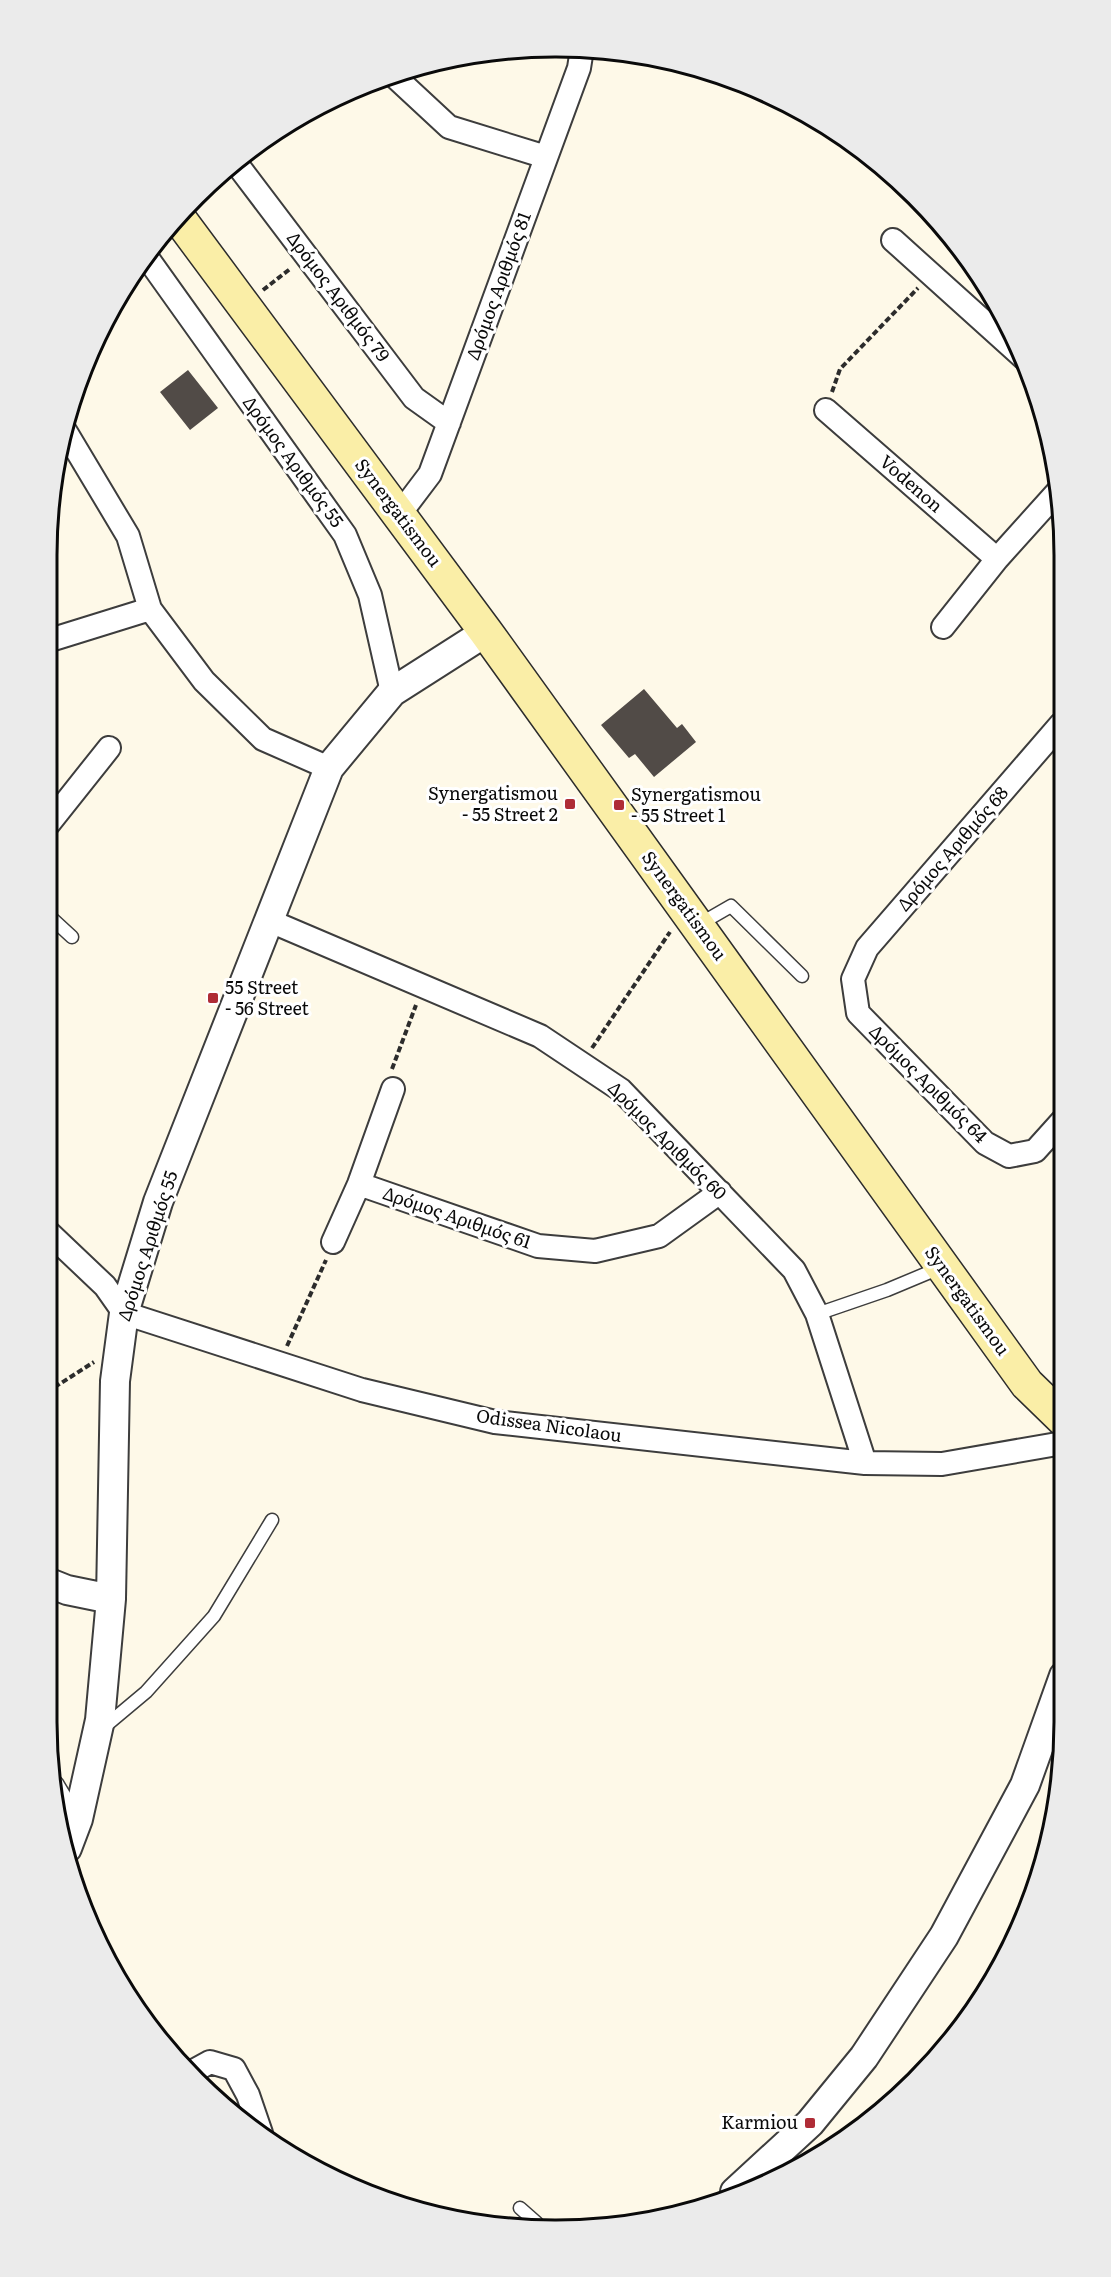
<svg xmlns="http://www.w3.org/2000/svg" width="1111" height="2277" viewBox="0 0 1111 2277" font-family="Literata,serif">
<rect width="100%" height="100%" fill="#fef9e8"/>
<!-- building -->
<path fill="#514b47" d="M188,370L218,408L190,430L160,392Z
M644,689L677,728L682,724L696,742L654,777L635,754L629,758L601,725Z"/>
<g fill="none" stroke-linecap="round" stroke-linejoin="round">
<defs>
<path id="service" d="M47,914L72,937
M698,925L731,906L802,976
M817,1314L887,1290L942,1267
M103,1728L146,1692L214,1616L272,1520
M57,1783L75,1813
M520,2208L537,2223"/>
<path id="minor" d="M393,75L449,127L546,157
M236,163L414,398L449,423
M893,240L1024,358
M146,256L345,535L370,595L392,692
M826,410L997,559
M64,429L128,536L150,609L204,681L263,739L329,768
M399,515L430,474L579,68L582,49
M943,627L997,559L1060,489
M47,641L150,609
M1061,724L867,948L853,979L858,1013L985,1143L1009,1156L1035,1151L1062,1121
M47,826L109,748
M270,921L540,1036L621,1090L794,1270L817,1314L865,1463
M359,1184L538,1246L595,1251L659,1236L720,1192
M47,1231L105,1286L124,1313L362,1390L495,1422L865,1463L942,1464L1063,1443
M333,1242L359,1184L393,1089
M190,2073L210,2062L234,2069L248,2095L261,2133"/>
<path id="tertiary" d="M47,1582L67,1590L111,1599
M67,1848L78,1819L100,1720L111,1599L115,1381L124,1313L158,1202L329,768L392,692L486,632
M735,2192L810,2123L864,2057L944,1936L1025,1785L1064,1676"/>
<path id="secondary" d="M178,217L486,632L1027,1384L1063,1419"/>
</defs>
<!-- service casing -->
<use href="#service" stroke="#3d3d3d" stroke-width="15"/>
<!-- minor casing -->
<use href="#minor" stroke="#3d3d3d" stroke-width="26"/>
<!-- tertiary casing -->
<use href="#tertiary" stroke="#3d3d3d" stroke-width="32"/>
<!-- secondary casing -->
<use href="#secondary" stroke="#2c2c2c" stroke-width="36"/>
<!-- path -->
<path stroke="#2c2c2c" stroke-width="4" stroke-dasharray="6 3" stroke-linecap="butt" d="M263,290L290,269
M832,392L840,369L918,288
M592,1048L670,932
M392,1069L416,1005
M287,1346L326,1260
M47,1392L94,1362"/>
<!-- service -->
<use href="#service" stroke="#fff" stroke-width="12"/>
<!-- minor -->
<use href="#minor" stroke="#fff" stroke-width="22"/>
<!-- tertiary -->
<use href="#tertiary" stroke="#fff" stroke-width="28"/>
<!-- secondary -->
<use href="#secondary" stroke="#faeea7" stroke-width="33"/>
</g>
<!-- markers -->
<g fill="#af2c36" stroke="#fff" stroke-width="2">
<rect x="564" y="798" width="12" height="12" rx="3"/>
<rect x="613" y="799" width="12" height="12" rx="3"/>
<rect x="207" y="992" width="12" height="12" rx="3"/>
<rect x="804" y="2117" width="12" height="12" rx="3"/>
</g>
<g text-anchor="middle" stroke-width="6" stroke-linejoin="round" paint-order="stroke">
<!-- street labels -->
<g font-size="18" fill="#0a0a0a" stroke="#fff">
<text transform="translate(499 286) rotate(-70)" y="6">Δρόμος Αριθμός 81</text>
<text transform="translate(338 297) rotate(53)" y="6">Δρόμος Αριθμός 79</text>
<text transform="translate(293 462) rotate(54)" y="6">Δρόμος Αριθμός 55</text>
<text transform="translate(911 484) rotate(41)" y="6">Vodenon</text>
<text transform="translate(398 513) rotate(53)" y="6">Synergatismou</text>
<text transform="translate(953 849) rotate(-49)" y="6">Δρόμος Αριθμός 68</text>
<text transform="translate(684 906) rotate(54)" y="6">Synergatismou</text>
<text transform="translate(928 1084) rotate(45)" y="6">Δρόμος Αριθμός 64</text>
<text transform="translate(667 1141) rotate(45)" y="6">Δρόμος Αριθμός 60</text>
<text transform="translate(457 1218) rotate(19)" y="6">Δρόμος Αριθμός 61</text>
<text transform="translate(148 1246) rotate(-72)" y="6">Δρόμος Αριθμός 55</text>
<text transform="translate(967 1301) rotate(54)" y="6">Synergatismou</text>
<text transform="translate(549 1426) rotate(8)" y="6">Odissea Nicolaou</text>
</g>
<!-- poi labels -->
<g font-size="18" fill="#0a0a0a" stroke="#fff" text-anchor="end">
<text x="558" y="800">Synergatismou<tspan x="558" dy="21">- 55 Street 2</tspan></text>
<text x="631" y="801" text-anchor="start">Synergatismou<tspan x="631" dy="21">- 55 Street 1</tspan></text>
<text x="225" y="994" text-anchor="start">55 Street<tspan x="225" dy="21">- 56 Street</tspan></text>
<text x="798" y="2129">Karmiou</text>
</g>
</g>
<!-- crop -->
<path d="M0 0H1111V2277H0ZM555 57H556A498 498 0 0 1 1054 555V1722A498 498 0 0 1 556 2220H555A498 498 0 0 1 57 1722V555A498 498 0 0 1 555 57Z" fill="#ebebeb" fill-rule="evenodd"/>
<path fill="none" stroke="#0a0a0a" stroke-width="3" d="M555 57H556A498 498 0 0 1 1054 555V1722A498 498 0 0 1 556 2220H555A498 498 0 0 1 57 1722V555A498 498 0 0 1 555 57Z"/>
</svg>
